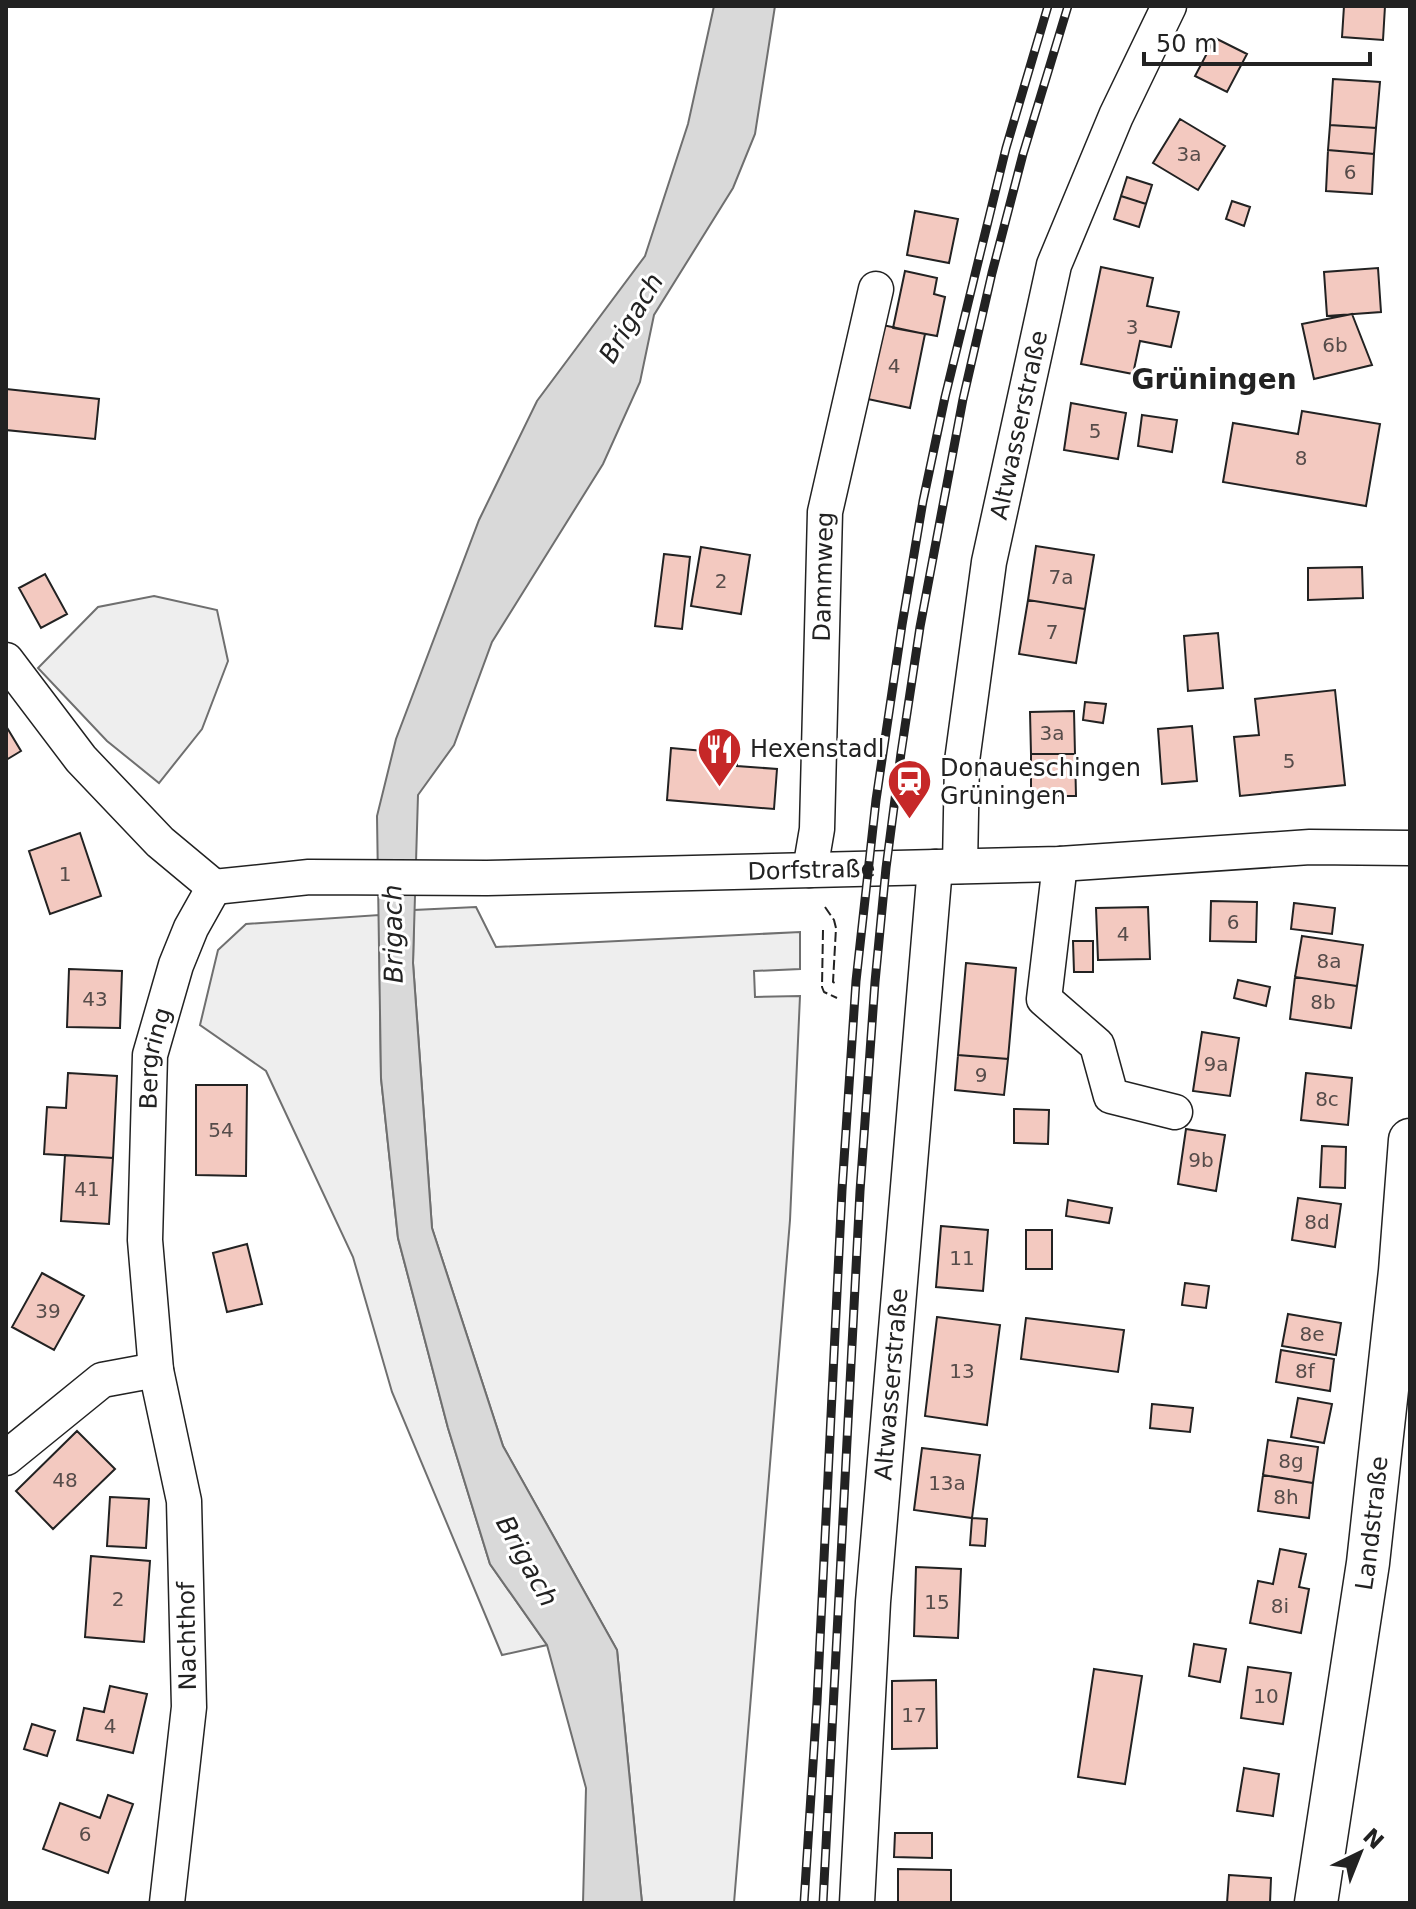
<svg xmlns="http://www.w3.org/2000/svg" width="1416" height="1909" viewBox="0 0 1416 1909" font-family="'DejaVu Sans',sans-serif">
<rect width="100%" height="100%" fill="#fff"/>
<!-- green -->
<path fill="#eee" stroke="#6f6f6f" stroke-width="2" d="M154,596L217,610L228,661L202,729L159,783L107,741L38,668L98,607Z
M476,907L496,947L800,932V969L754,971L755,997L800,996L790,1220L734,1903H642L617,1650L503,1446L432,1228L413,963L414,910Z
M379,915L381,1078L398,1238L448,1428L490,1564L547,1645L502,1655L392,1392L353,1257L266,1071L200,1025L218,950L246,924Z"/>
<!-- water -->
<path fill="#d9d9d9" stroke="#6f6f6f" stroke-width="2" d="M714,6H775L755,134L733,188L654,315L640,382L603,464L492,642L454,745L418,795L413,963L432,1228L503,1446L617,1650L642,1903H583L586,1788L547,1645L490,1564L448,1428L398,1238L381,1078L377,816L396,739L479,520L537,401L645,256L688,124Z"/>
<!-- building -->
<path fill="#f3c9c0" stroke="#222" stroke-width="2" d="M1344,6H1385L1383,40L1342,37Z
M1215,38L1247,54L1227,92L1195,76Z
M1333,79L1380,82L1376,128L1330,125Z
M1180,119L1225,146L1198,190L1153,163Z
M1330,125L1376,128L1374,154L1328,150Z
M1328,150L1374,154L1372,194L1326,191Z
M1127,177L1152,185L1146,204L1121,196Z
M1121,196L1146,204L1139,227L1114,219Z
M1232,201L1250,207L1244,226L1226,219Z
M915,211L958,219L949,263L907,255Z
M1101,267L1153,278L1147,306L1179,312L1171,347L1140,341L1133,374L1081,364Z
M1378,268L1381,312L1327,316L1324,272Z
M905,271L937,278L934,294L945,297L937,336L893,328Z
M1352,314L1372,365L1314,379L1302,324Z
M878,324L925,334L910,408L863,398Z
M6,389L99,399L95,439L6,430Z
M1071,403L1126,413L1118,459L1064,450Z
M1302,411L1380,424L1366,506L1223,482L1233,423L1298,434Z
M1142,415L1177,420L1172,452L1138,446Z
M1036,546L1094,555L1085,609L1028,600Z
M701,547L750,555L741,614L691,606Z
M664,554L690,557L682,629L655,626Z
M1362,567L1363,598L1308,600V568Z
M45,574L67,614L41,628L19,588Z
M1028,600L1085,609L1076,663L1019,654Z
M1218,633L1223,688L1188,691L1184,636Z
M1335,690L1345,785L1240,796L1234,737L1259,735L1255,699Z
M1085,702L1106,704L1103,723L1083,720Z
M1074,711L1075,754H1031L1030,712Z
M6,726L21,751L6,760Z
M1192,726L1197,781L1162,784L1158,729Z
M671,748L737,754V766L777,769L774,809L667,800Z
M1031,754H1075L1076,796H1031Z
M80,833L101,896L50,914L29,851Z
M1211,901L1257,902L1256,942L1210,941Z
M1294,903L1335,908L1332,934L1291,929Z
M1148,907L1150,959L1098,960L1096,908Z
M1302,936L1363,945L1357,986L1295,977Z
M1073,941H1093V972H1074Z
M966,963L1016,968L1008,1059L958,1055Z
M69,969L122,971L120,1028L67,1027Z
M1295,977L1357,986L1351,1028L1290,1019Z
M1238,980L1270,987L1266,1006L1234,998Z
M1202,1032L1239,1038L1230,1096L1193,1091Z
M958,1055L1008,1059L1004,1095L955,1090Z
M68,1073L117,1076L113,1158L44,1154L47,1107L66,1108Z
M1306,1073L1352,1078L1348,1125L1301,1120Z
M196,1085H247L246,1176L196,1175Z
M1014,1109L1049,1110L1048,1144L1014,1143Z
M1186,1129L1225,1135L1216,1191L1178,1184Z
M1322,1146L1346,1147L1345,1188L1320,1187Z
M65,1155L113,1158L109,1224L61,1221Z
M1298,1198L1341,1204L1335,1247L1292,1240Z
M1068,1200L1112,1208L1109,1223L1066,1216Z
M941,1226L988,1230L983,1291L936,1287Z
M1026,1230H1052V1269H1026Z
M247,1244L262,1304L227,1312L213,1253Z
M42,1273L84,1296L54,1350L12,1327Z
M1185,1283L1209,1286L1206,1308L1182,1305Z
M1288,1314L1341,1323L1336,1355L1282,1346Z
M937,1317L1000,1325L987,1425L925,1416Z
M1026,1318L1124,1330L1118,1372L1021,1359Z
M1281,1350L1334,1359L1330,1391L1276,1382Z
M1298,1398L1332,1404L1324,1443L1291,1437Z
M1152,1404L1193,1408L1190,1432L1150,1428Z
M77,1431L115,1469L53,1529L16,1491Z
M1268,1440L1318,1447L1313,1483L1263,1475Z
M922,1448L980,1455L972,1518L914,1510Z
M1263,1475L1313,1483L1309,1518L1258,1511Z
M110,1497L149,1499L146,1548L107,1546Z
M972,1518L987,1519L985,1546L970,1545Z
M1280,1549L1306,1554L1299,1587L1309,1589L1301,1633L1250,1623L1258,1581L1273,1584Z
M91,1556L150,1561L144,1642L85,1637Z
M916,1567L961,1569L958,1638L914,1636Z
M1194,1644L1226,1649L1220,1682L1189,1676Z
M1248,1667L1291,1673L1283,1724L1241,1718Z
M1094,1669L1142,1676L1125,1784L1078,1777Z
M936,1680L937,1748L892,1749V1681Z
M110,1686L147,1694L133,1753L77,1740L84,1708L104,1712Z
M32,1724L55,1731L47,1756L24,1749Z
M1244,1768L1279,1774L1273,1816L1237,1811Z
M108,1795L133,1804L108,1873L43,1849L60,1803L100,1818Z
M895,1833H932V1858L894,1857Z
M898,1869L951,1870V1903H898Z
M1229,1875L1271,1878L1270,1903H1227Z"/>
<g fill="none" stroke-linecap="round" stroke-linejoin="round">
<defs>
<g id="minor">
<path d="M6,660L81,759L160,842L214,887"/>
<path d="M1060,864L1044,999L1097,1045L1111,1096L1175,1112"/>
<path id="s1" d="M960,866L962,761L989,562L1054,265L1116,116L1169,6"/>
<path id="s2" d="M810,870L817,829L825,512L876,289"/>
<path id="s3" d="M214,887L309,877L487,878L1060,864L1310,847L1410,848"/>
<path d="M6,1458L102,1380L156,1370"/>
<path id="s4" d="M167,1903L189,1707L184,1501L156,1370L145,1240L150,1055L176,965L191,928L214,887"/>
<path id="s5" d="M857,1903L873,1602L935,867"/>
</g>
<g id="major">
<path id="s6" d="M1316,1903L1368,1563L1400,1271L1410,1140"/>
</g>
</defs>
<!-- minor casing -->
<use href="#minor" stroke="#222" stroke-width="37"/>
<!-- major casing -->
<use href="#major" stroke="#222" stroke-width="45"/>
<!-- minor -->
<use href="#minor" stroke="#fff" stroke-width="34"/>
<!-- major -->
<use href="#major" stroke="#fff" stroke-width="42"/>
<defs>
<path id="rail" d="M804,1903L817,1702L842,1190L856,981L876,800L902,625L923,501L945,397L1006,148L1048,6
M823,1903L860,1191L875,982L886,868L901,753L920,627L963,399L992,273L1023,154L1068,6"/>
</defs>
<!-- rail casing -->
<use href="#rail" stroke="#222" stroke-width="9"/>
<!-- rail -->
<use href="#rail" stroke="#fff" stroke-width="6" stroke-dasharray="18" stroke-linecap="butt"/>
<!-- fence -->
<path stroke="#222" stroke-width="2" stroke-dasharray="10 4" stroke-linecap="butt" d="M825,907L834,920L836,928L833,982L838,985
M823,930L822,987L824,992L837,998"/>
</g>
<!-- icons -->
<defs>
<symbol id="restaurant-pin" viewBox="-11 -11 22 30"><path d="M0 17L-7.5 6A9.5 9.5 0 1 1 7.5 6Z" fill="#c62828" stroke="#fff"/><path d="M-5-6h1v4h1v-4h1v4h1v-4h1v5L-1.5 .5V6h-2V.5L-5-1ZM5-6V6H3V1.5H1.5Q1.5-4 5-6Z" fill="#fff"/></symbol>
<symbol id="station-pin" viewBox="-11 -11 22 30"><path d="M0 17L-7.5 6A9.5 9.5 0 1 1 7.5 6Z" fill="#c62828" stroke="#fff"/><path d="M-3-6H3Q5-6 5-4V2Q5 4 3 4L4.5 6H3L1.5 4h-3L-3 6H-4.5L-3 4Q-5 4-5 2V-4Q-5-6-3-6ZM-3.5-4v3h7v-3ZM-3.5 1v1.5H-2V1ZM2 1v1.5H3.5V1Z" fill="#fff"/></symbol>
</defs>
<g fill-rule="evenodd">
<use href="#restaurant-pin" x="694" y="724" width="51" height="69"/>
<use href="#station-pin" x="884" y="756" width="51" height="69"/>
</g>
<g text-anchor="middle" stroke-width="6" stroke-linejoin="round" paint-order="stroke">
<!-- number labels -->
<g font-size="20" fill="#564c4a">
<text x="1189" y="161">3a</text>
<text x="1350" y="179">6</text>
<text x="1132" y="334">3</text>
<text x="1335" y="352">6b</text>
<text x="894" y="373">4</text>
<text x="1095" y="438">5</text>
<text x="1301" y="465">8</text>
<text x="1061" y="584">7a</text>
<text x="721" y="588">2</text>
<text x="1052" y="639">7</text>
<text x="1052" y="740">3a</text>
<text x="1289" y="768">5</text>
<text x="65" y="881">1</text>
<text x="1233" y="929">6</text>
<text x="1123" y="941">4</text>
<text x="1329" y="968">8a</text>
<text x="95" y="1006">43</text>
<text x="1323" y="1009">8b</text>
<text x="1216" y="1071">9a</text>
<text x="981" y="1082">9</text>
<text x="1327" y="1106">8c</text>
<text x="221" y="1137">54</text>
<text x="1201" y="1167">9b</text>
<text x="87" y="1196">41</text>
<text x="1317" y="1229">8d</text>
<text x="962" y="1265">11</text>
<text x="48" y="1318">39</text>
<text x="1312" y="1341">8e</text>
<text x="962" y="1378">13</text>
<text x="1305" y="1378">8f</text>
<text x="1291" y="1468">8g</text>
<text x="65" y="1487">48</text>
<text x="947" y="1490">13a</text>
<text x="1286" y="1504">8h</text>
<text x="118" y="1606">2</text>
<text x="937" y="1609">15</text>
<text x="1280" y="1613">8i</text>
<text x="1266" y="1703">10</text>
<text x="914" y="1722">17</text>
<text x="110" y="1733">4</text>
<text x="85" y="1841">6</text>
</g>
<!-- street labels -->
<g font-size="24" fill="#222" stroke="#fff">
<text dy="8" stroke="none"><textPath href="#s1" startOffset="446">Altwasserstraße</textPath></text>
<text dy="8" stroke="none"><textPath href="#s2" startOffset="294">Dammweg</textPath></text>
<text dy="8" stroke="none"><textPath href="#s3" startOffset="598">Dorfstraße</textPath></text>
<text dy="8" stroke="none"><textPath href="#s4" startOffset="850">Bergring</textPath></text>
<text dy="8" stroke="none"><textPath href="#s5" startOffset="520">Altwasserstraße</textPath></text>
<text dy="8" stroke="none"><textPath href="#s6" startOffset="384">Landstraße</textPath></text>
<text transform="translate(187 1636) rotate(-91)" y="8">Nachthof</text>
</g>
<!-- poi labels -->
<g font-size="24" fill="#222" stroke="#fff" text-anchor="start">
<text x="750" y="757">Hexenstadl</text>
<text x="940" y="776">Donaueschingen<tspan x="940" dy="28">Grüningen</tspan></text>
</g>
<!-- water labels -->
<g font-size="26" font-style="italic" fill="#222" stroke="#fff">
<text transform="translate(631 318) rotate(-59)" y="9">Brigach</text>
<text transform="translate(393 934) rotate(-91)" y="9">Brigach</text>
<text transform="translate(527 1561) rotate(61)" y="9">Brigach</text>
</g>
<!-- quarter labels -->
<g font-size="28" font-weight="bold" fill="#222" stroke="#fff">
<text x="1214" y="389">Grüningen</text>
</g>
</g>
<!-- border -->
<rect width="1416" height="1909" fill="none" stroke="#222222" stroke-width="16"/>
<!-- north arrow -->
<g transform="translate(1360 1853) rotate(43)" stroke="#ffffff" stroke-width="6" paint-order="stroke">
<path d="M0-6L14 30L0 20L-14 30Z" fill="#222222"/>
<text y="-12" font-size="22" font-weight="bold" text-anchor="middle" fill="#222222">N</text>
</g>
<!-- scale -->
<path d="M1144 52v12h226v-12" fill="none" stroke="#222222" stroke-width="4"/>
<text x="1156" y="52" font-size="24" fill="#222222" stroke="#ffffff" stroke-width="6" paint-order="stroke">50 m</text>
</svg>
